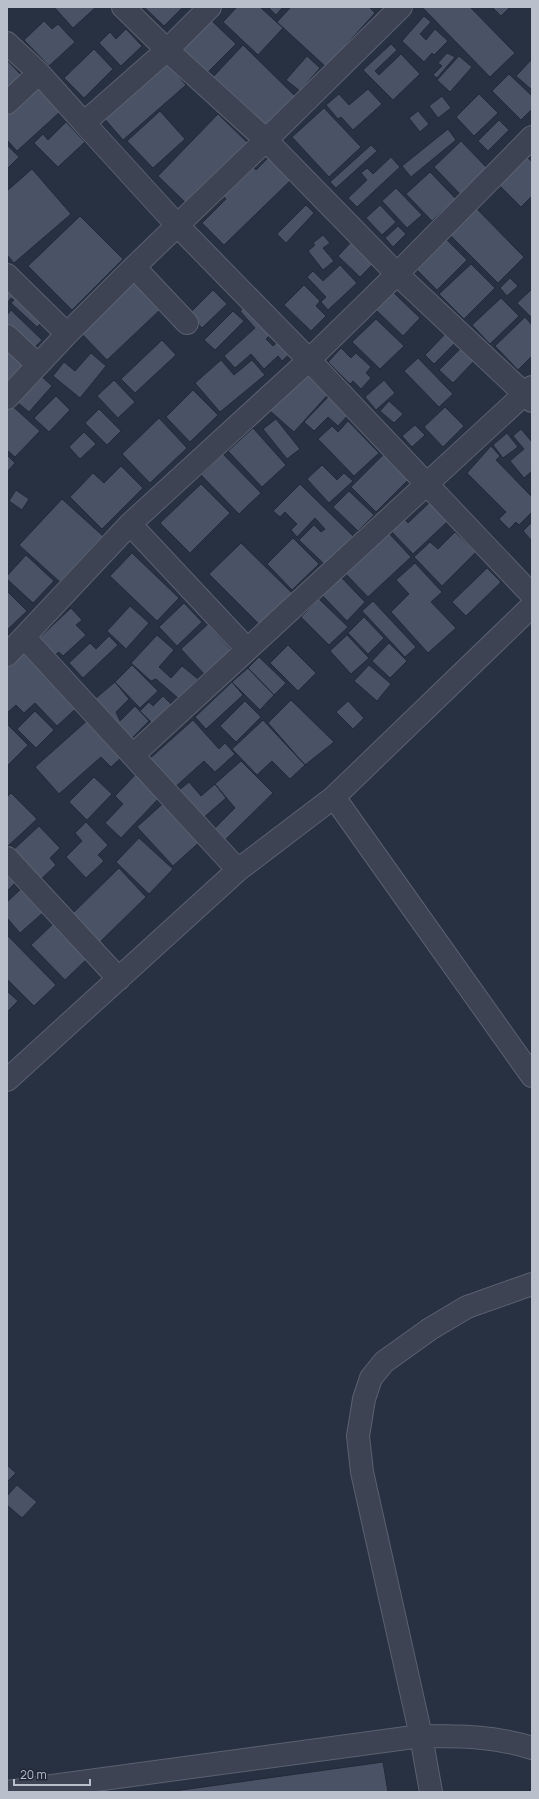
<svg xmlns="http://www.w3.org/2000/svg" width="539" height="1799" viewBox="0 0 539 1799" font-family="Manrope,sans-serif">
<rect width="100%" height="100%" fill="#283142"/>
<!-- building -->
<path fill="#4a5366" stroke="#232a39" d="M54,7H96L73,28Z
M144,7H183L164,26Z
M237,7H260L283,28L258,55L223,22Z
M268,7H283L276,15Z
M291,7H369L375,13L326,67L277,22Z
M422,7H470L515,53L490,77Z
M492,7H510L501,16Z
M424,16L431,22L420,34L426,40L435,29L448,41L434,55L432,53L424,62L402,41Z
M211,20L236,44L204,76L179,51Z
M44,21L52,29L58,24L75,42L49,66L24,40Z
M126,29L142,46L121,66L99,43L110,32L116,39Z
M391,44L397,50L375,71L379,75L401,54L420,74L393,100L363,70Z
M243,45L296,97L266,128L213,77Z
M94,49L113,69L84,98L64,78Z
M447,53L455,57L437,78L433,75L442,66L438,63Z
M307,56L320,68L300,91L286,80Z
M459,56L472,67L450,92L437,80Z
M532,59V90L516,76Z
M7,60L22,76L7,90Z
M166,62L186,85L123,140L103,117Z
M509,74L532,96V109L521,120L492,91Z
M37,85L61,111L17,151L7,140V111Z
M368,89L382,104L353,130L341,117L338,119L326,105L339,94L349,105Z
M479,94L498,113L474,136L456,117Z
M442,96L451,108L438,118L429,106Z
M324,108L361,147L329,177L292,137Z
M160,111L185,139L153,168L127,141Z
M418,111L429,124L420,132L409,118Z
M218,114L249,144L189,206L158,176Z
M499,120L509,130L488,151L478,141Z
M66,122L85,142L58,167L34,143L43,134L48,140Z
M448,129L456,140L411,177L402,166Z
M461,141L487,168L460,194L434,167Z
M7,145L19,157L7,169Z
M371,145L377,151L336,188L330,182Z
M524,154L532,162V196L521,207L496,182Z
M270,156L292,179L224,245L202,223L226,199L222,195L252,166L256,170Z
M391,157L400,167L357,207L348,198L367,180L361,173L367,168L373,174Z
M32,169L71,214L14,263L7,255V191Z
M430,172L456,199L432,221L406,194Z
M396,188L422,215L407,228L382,201Z
M306,205L314,213L286,243L277,234Z
M380,205L396,222L382,235L366,218Z
M476,208L524,257L498,283L449,234Z
M80,216L123,259L72,310L28,266Z
M398,226L406,234L393,247L385,238Z
M323,235L330,243L323,248L334,261L323,270L308,251L315,245L313,243Z
M442,235L467,260L437,290L412,265Z
M354,239L376,261L360,277L338,256Z
M471,264L495,288L464,319L439,294Z
M340,265L357,283L328,310L321,302L326,297L307,277L313,271L323,281Z
M131,278L161,309L107,360L77,329Z
M510,278L518,286L507,296L500,288Z
M7,281L49,331L41,323L37,327L11,303L14,300L11,298L7,303Z
M304,285L320,301L316,306L326,316L311,331L284,305Z
M532,289V318L517,303Z
M213,290L227,304L202,328L189,314Z
M393,292L420,318L403,336L376,310Z
M501,298L519,316L490,344L472,325Z
M250,302L277,329L266,339L273,346L283,337L295,349L282,361L278,356L264,369L251,354L235,368L224,356L255,328L240,311Z
M11,310L42,340L33,349L7,324V315Z
M233,311L244,321L215,350L204,340Z
M525,317L532,325V356L518,370L495,346Z
M376,319L404,346L380,369L352,342Z
M448,331L458,340L434,364L425,355Z
M162,340L176,355L135,393L121,379Z
M463,346L476,359L453,383L439,370Z
M341,348L351,358L356,353L371,367L366,373L371,378L361,389L353,381L350,384L328,362Z
M7,349L25,364L7,386Z
M91,353L106,366L80,398L53,376L64,362L75,371Z
M418,358L453,394L439,407L404,371Z
M221,360L234,375L252,360L265,375L220,412L195,383Z
M306,368L332,390L294,432L269,410Z
M40,375L52,386L29,412L17,402Z
M114,380L135,402L118,418L97,396Z
M384,380L395,393L376,410L365,397Z
M193,390L218,415L190,442L166,417Z
M330,395L349,414L338,426L328,417L314,431L304,422Z
M56,396L70,410L49,432L34,418Z
M389,401L403,414L394,423L380,411Z
M9,403L40,431L15,457L7,450V405Z
M445,407L464,426L443,447L424,427Z
M99,409L121,431L107,445L85,423Z
M159,418L187,448L150,483L122,454Z
M276,419L300,449L287,459L263,429Z
M348,421L379,453L354,476L318,439L332,426L338,432Z
M415,425L425,435L412,447L402,436Z
M253,428L286,465L262,487L228,451Z
M521,429L532,442V471L524,478L510,461L524,449L513,436Z
M84,432L96,444L80,459L69,447Z
M507,433L518,447L503,458L493,445Z
M491,446L500,456L496,460L532,497V512L519,525L516,522L509,529L499,519L506,512L467,473Z
M385,453L410,478L376,512L351,487Z
M223,454L261,493L239,514L201,475Z
M7,455L15,463L7,472Z
M322,465L337,480L344,473L353,481L329,503L307,479Z
M121,466L143,488L102,529L70,497L93,473L104,483Z
M201,484L230,513L190,553L160,523Z
M300,484L353,536L325,565L299,540L314,525L321,532L325,529L315,518L297,537L291,530L297,524L285,512L280,517L273,511Z
M16,490L29,499L22,510L9,501Z
M349,491L374,515L358,531L333,507Z
M62,499L103,536L60,582L19,545Z
M430,502L448,521L413,554L389,529L403,517L408,523Z
M532,522V541L523,531Z
M385,529L411,557L368,597L342,570Z
M455,532L476,552L442,586L414,557L430,542L438,549Z
M293,538L319,564L292,590L267,564Z
M241,543L292,593L260,625L209,574Z
M132,553L179,598L157,621L110,576Z
M26,555L54,581L33,603L7,579V576Z
M415,563L442,592L431,602L456,628L428,653L391,612L409,594L396,580Z
M487,568L501,582L466,616L452,602Z
M338,574L365,602L347,621L319,592Z
M7,591L27,611L7,630Z
M319,599L348,627L329,645L301,617Z
M373,601L416,647L405,657L362,611Z
M184,603L202,622L177,646L159,627Z
M130,606L149,623L126,649L107,631Z
M71,608L82,620L76,625L86,635L63,656L59,652L55,655L39,638Z
M364,617L384,638L368,654L348,633Z
M208,624L232,651L205,675L181,649Z
M157,635L174,650L159,667L171,678L182,666L198,679L179,699L156,679L151,681L131,663Z
M347,635L369,658L351,674L330,651Z
M109,636L118,645L83,678L69,663L90,643L96,649Z
M389,643L407,661L390,678L372,661Z
M288,645L316,673L298,691L270,663Z
M28,646L82,703L57,726L35,703L24,713L16,705L7,713V665Z
M259,657L286,683L274,695L248,668Z
M132,665L158,691L140,708L115,682Z
M369,665L391,684L377,701L354,681Z
M248,668L274,695L260,710L232,682Z
M115,682L129,699L116,712L120,721L135,706L149,721L127,743L89,704Z
M232,682L243,695L206,729L195,717Z
M163,696L176,709L157,728L140,711L149,702L153,706Z
M291,700L334,742L305,765L268,723Z
M245,701L261,717L236,742L220,726Z
M348,701L364,718L353,729L336,712Z
M35,711L54,730L36,748L17,729Z
M89,719L123,756L111,767L101,757L59,794L35,767Z
M193,720L219,749L225,743L235,754L215,772L204,761L173,789L147,761Z
M263,720L305,765L290,779L272,761L257,775L232,749Z
M7,724L28,745L7,766Z
M241,761L273,793L220,845L209,834L235,808L215,784Z
M136,774L161,796L121,838L105,823L123,804L115,796Z
M94,777L112,794L87,820L69,802Z
M189,782L201,796L215,784L226,798L202,819L178,791Z
M11,793L37,819L8,846L7,845V797Z
M168,799L204,838L173,866L137,827Z
M86,822L108,845L98,855L104,861L86,878L66,857L82,841L75,833Z
M39,826L60,848L50,858L56,865L39,881L11,852Z
M139,838L173,869L149,894L116,862Z
M119,868L146,897L100,942L72,914Z
M7,869L18,880L7,891Z
M23,887L45,911L20,933L7,918V902Z
M56,921L90,956L65,980L31,945Z
M7,935L56,985L34,1006L7,979Z
M7,991L18,1001L7,1012Z
M7,1465L16,1473L7,1482Z
M17,1485L37,1502L22,1518L7,1505V1496Z
M383,1762L388,1792H167Z"/>
<g fill="none" stroke-linecap="round" stroke-linejoin="round">
<defs>
<path id="street" d="M123,7L167,50L266,140L397,274L532,401
M210,7L167,50L84,123L177,225L309,360L532,595
M7,43L39,73L84,123
M7,103L39,73
M134,267L187,323
M7,275L67,334
M7,336L38,365
M7,398L67,334L134,267L266,140L401,7
M130,524L247,649
M24,637L238,870
M7,655L130,524L309,360L397,274L532,137
M133,755L532,387
M334,797L532,1076
M7,858L119,979
M7,1080L238,870L334,797L532,606
M7,1792L421,1736C461,1736 494,1736 532,1748
M431,1792L421,1736L362,1472L358,1436L364,1399L371,1378L384,1362L430,1329L467,1307L532,1284"/>
</defs>
<!-- street casing -->
<use href="#street" stroke="#5b616f" stroke-width="24"/>
<!-- street -->
<use href="#street" stroke="#3d4352" stroke-width="22"/>
</g>
<!-- border -->
<rect width="539" height="1799" fill="none" stroke="#babfcc" stroke-width="16"/>
<!-- scale -->
<path d="M14 1779v6h76v-6" fill="none" stroke="#babfcc" stroke-width="2"/>
<text x="20" y="1779" font-size="12" fill="#babfcc" stroke="#212837" stroke-width="3" paint-order="stroke">20 m</text>
</svg>
